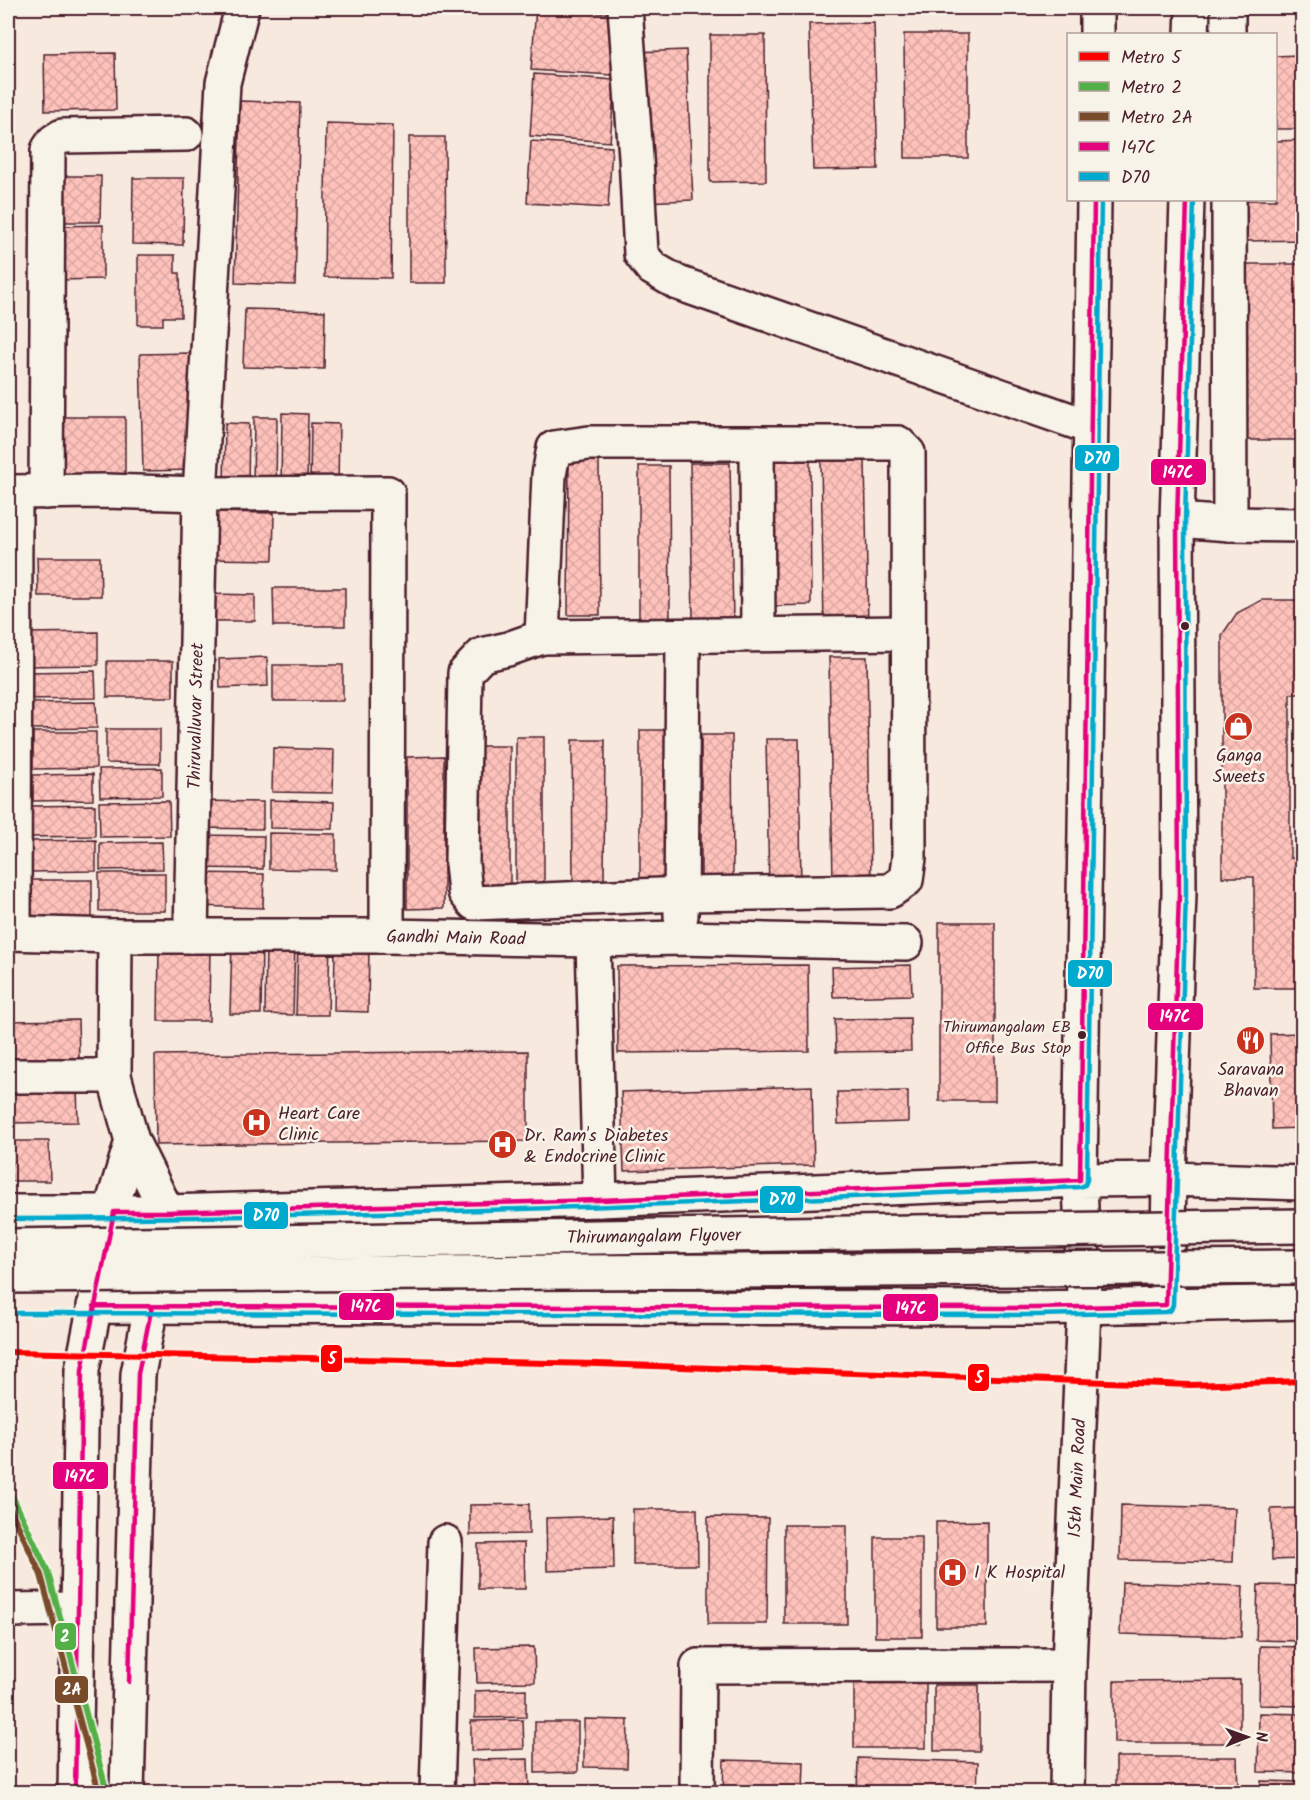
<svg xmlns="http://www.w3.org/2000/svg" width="1310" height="1800" viewBox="0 0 1310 1800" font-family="Kalam,sans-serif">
<defs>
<pattern id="building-cross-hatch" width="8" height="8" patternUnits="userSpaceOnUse" patternTransform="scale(1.5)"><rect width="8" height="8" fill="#fec2bb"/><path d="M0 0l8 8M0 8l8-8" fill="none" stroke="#dba6a1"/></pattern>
</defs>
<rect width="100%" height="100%" fill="#f8e9df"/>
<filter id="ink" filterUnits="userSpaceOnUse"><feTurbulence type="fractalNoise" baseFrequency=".0167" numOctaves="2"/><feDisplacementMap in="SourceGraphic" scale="12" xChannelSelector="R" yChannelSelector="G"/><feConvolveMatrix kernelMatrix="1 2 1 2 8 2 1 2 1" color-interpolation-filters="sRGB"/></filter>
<g filter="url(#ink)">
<!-- building -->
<path fill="url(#building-cross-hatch)" stroke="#4a1f2b" stroke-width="1.5" d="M536,8L616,14L612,75L531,70Z
M874,23L878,169L813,170L809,24Z
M904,34H968V158H905Z
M710,35H765L766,181L710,182Z
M686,50L693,200L642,202L635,52Z
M115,53L116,110L45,111L44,54Z
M1298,55L1299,129H1276V56Z
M534,74L615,80L610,142L530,136Z
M240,101L300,103L295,285L235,283Z
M326,123L393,125L391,278L324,277Z
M409,137H445L446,283H409Z
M1302,140V240L1247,241L1246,200H1276V141Z
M531,141L612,147L608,208L527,203Z
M56,176H101L100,222H56Z
M133,178H184L183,245L132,244Z
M103,225V279L59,280L58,226Z
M138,255H175V273H180L181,317H163V325H138Z
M1235,264H1302V440H1237Z
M245,309L325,311L324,369L243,367Z
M192,353L194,470L143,471L140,354Z
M282,413L308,414L307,488L281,487Z
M60,417H125V478L60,477Z
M254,417H277L276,489L253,488Z
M225,423L249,424L248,486H224Z
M311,423L339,424L338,488L310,487Z
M569,458H599L600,615H568Z
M765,459H810L811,605L769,606Z
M865,460L868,626L824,627L821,461Z
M690,463H730L733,620H693Z
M639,466H669L670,618H639Z
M203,512L274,513L273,560L202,559Z
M37,557H100L101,596H38Z
M273,588H345V626H274Z
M213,594L255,595V621H213Z
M1262,600H1302V694H1290V858H1302V988H1254V877H1222V635L1237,613Z
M98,632V665L26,666V633Z
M267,657L268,686L220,688L219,659Z
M829,657H867L871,881L833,882Z
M107,661H173V697H107Z
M273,665H343V701H273Z
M95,671L96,698L24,699V672Z
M96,702L97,728L29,729V703Z
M106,729H160V764L106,763Z
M640,730H671V884H640Z
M33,732H96V768L33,769Z
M701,735H732L733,880H701Z
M516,737H544V885L516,886Z
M766,739H799L801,889H769Z
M572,740H605L604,885H573Z
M477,746H510V886H477Z
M273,748L334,750L333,793L272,792Z
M444,756V908L407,909V757Z
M162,768V796L100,797L99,769Z
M93,774V800L33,801V775Z
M270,800L334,802L333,829L270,828Z
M169,801L170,836L100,837L99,802Z
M197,801L263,802V829L197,828Z
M95,805V836L32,837L31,806Z
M269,833L336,834V870L269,869Z
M198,835L264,836L263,869L197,868Z
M96,840V871L29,872L28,841Z
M162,842L163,869L100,870V843Z
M99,873H165V911H99Z
M194,873L264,874L263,908L194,906Z
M28,880H92V921H28Z
M939,922H995V1101H939Z
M232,941L262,942L261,1014H230Z
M298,941L330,942L328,1015H296Z
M266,942L295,943L293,1015L265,1014Z
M159,944L210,945L209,1021H158Z
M335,945H369L368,1012L334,1011Z
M808,965L809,1051L618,1053L617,966Z
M911,965L912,995L833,997L832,967Z
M910,1018L911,1051L836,1052L835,1019Z
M78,1020L79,1059L8,1060V1021Z
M1302,1033V1128L1272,1129L1270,1034Z
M528,1051V1141L156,1145L155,1055Z
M77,1085L78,1122L8,1123V1087Z
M812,1086L814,1165L624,1171L621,1092Z
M908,1091V1122L838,1124L837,1092Z
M8,1141H49L50,1181H8Z
M529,1504V1534L470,1535V1505Z
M1121,1505L1235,1508L1233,1562L1120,1560Z
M1302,1508V1559L1272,1560L1271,1509Z
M633,1509H697L698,1565H633Z
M613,1516L614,1569L547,1571L546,1518Z
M708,1517L768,1518L767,1624H708Z
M987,1521V1627H936V1522Z
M784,1525H847V1624H784Z
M875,1537H922V1637H875Z
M524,1543L525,1589H478V1544Z
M1122,1582L1243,1586L1241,1637L1120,1634Z
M1258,1585L1302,1586V1641L1256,1640Z
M1260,1646L1302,1647V1706L1259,1705Z
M534,1647L535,1682L477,1683L476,1648Z
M1240,1680V1743H1114V1681Z
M854,1682L926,1683V1748H854Z
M934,1685H979V1751H934Z
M526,1689V1717L475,1718V1691Z
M1259,1713L1302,1714V1773L1258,1772Z
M584,1719L628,1720L627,1768L584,1767Z
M523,1720L524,1749L471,1751V1721Z
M535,1722H578V1772L535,1773Z
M1116,1757H1237L1238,1792H1116Z
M858,1758L978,1762L977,1792H857Z
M528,1759L529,1792H474L472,1760Z
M724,1760L804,1762L803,1792H723Z
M1261,1781L1302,1782V1792H1261Z"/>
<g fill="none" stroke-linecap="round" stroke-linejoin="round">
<defs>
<g id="minor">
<path d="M625,8L636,157L641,254L652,268L678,283L1090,427"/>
<path d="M1228,8V34"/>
<path d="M1229,200L1230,524"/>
<path d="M589,443H898L908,453L909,858L906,880L890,891L683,894L474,903L465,892L462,863L465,673L482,655L508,649L542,637L549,475L554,448Z"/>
<path d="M757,443L758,634"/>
<path d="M8,492L106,491L200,494L388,493L387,936"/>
<path d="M46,492L48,150L54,141L62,136L186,134"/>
<path d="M1177,520L1230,524L1302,525"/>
<path d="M542,637L908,633"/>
<path d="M681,916L683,636"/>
<path id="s1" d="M8,933L115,936H387L593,940L680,938L906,943"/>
<path d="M14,933L15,493"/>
<path d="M115,936L114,1076L132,1141L167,1212"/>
<path id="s2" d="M191,936L200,494L223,83L242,8"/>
<path d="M593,940L600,1200"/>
<path d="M8,1076H114"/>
<path d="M114,1212V1200L132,1141"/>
<path d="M8,1610L77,1609"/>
<path d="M437,1792L445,1542"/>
<path d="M697,1792L698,1666L1069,1665"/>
<path id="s3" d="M1067,1792L1069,1665L1084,1307"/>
</g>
<path id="major" d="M1097,34V8
M1192,34L1193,8
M8,1212H167L600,1200L1080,1180L1169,1179L1302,1183
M1167,1295L1169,1179L1179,893L1177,520L1187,200
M1084,1297L1080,1180L1094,200
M94,1306L1035,1308L1302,1302
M75,1792L82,1370L99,1284
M127,1792L138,1374L155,1286"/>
</defs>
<!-- minor casing -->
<use href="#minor" stroke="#4a1f2b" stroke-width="38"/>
<!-- major casing -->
<use href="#major" stroke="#4a1f2b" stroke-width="38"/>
<!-- minor -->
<use href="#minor" stroke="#f7f3e8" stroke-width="33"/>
<!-- major -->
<use href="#major" stroke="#f7f3e8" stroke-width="33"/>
<defs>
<g id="major-bridge">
<path id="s4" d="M8,1246L1302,1226"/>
<path d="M8,1276L1302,1267"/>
</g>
</defs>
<!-- major-bridge casing -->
<use href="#major-bridge" stroke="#4a1f2b" stroke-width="38" stroke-linecap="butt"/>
<!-- major-bridge -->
<use href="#major-bridge" stroke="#f7f3e8" stroke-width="33"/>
<defs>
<path id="bus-1" d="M94,1306L1035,1308L1166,1305L1179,893L1177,520L1187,200
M129,1682L138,1374L152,1306
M75,1792L82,1370L114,1212H167L600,1200L1080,1180L1094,200"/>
<path id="bus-2" d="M8,1219C366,1217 723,1203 1080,1187L1085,1185L1087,1180L1101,200
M8,1313L1035,1315L1166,1312L1171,1310L1173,1305L1186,893L1185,520L1194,200"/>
</defs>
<!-- bus-1 casing -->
<use href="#bus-1" stroke="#f7f3e8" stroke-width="9"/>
<!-- bus-2 casing -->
<use href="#bus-2" stroke="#f7f3e8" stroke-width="9"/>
<!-- bus-1 -->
<use href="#bus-1" stroke="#e5007d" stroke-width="4.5"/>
<!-- bus-2 -->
<use href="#bus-2" stroke="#00a9ce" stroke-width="4.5"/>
<defs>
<path id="metro-1" d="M8,1352L598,1364L1191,1385L1302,1381"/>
<path id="metro-2" d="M8,1487L48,1572L107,1792"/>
<path id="metro-3" d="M8,1504L41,1575L99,1792"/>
</defs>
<!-- metro-1 casing -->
<use href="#metro-1" stroke="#f7f3e8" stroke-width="10"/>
<!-- metro-2 casing -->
<use href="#metro-2" stroke="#f7f3e8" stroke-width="10"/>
<!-- metro-3 casing -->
<use href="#metro-3" stroke="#f7f3e8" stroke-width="10"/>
<!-- metro-1 -->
<use href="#metro-1" stroke="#f00" stroke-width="6"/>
<!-- metro-2 -->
<use href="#metro-2" stroke="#53b047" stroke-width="6"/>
<!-- metro-3 -->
<use href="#metro-3" stroke="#7a4b2a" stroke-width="6"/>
</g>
</g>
<!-- icons -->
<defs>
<symbol id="shop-disc" viewBox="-11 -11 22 22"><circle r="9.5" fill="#c8321e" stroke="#f7f3e8"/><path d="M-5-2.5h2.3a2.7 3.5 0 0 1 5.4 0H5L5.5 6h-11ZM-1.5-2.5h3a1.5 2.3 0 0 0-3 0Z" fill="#fff"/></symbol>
<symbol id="restaurant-disc" viewBox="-11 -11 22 22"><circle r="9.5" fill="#c8321e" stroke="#f7f3e8"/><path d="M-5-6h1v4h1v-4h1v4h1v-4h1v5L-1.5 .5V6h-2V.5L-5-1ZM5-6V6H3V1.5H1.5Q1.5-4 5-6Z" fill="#fff"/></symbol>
<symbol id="hospital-disc" viewBox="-11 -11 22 22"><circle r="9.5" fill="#c8321e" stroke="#f7f3e8"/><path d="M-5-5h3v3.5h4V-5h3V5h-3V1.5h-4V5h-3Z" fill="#fff"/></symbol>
</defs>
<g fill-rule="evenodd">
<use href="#shop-disc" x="1222" y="710" width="33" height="33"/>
<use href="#restaurant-disc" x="1234" y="1024" width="33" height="33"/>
<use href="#hospital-disc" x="240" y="1106" width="33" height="33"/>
<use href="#hospital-disc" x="486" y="1128" width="33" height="33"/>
<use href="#hospital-disc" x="936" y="1556" width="33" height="33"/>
</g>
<!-- markers -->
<g fill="#4a1f2b" stroke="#f7f3e8" stroke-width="2">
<circle cx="1185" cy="626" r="5"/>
<circle cx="1082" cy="1035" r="5"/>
</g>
<g text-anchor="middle" stroke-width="5" stroke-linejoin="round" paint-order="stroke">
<!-- bus labels -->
<g font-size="16" fill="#4a1f2b" stroke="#f7f3e8" text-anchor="end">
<text x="1071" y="1032">Thirumangalam EB<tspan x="1071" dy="21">Office Bus Stop</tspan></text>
</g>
<!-- street labels -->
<g font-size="18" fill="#4a1f2b" stroke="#f7f3e8">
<text dy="6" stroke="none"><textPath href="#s2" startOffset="220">Thiruvalluvar Street</textPath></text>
<text dy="6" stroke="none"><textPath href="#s1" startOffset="448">Gandhi Main Road</textPath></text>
<text dy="6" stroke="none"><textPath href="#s4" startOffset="646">Thirumangalam Flyover</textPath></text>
<text dy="6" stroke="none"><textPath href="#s3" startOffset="314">15th Main Road</textPath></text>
</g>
<!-- poi labels -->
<g font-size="18" fill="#4a1f2b" stroke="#f7f3e8" text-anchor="start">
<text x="1239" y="761" text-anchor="middle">Ganga<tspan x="1239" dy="21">Sweets</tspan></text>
<text x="1251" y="1075" text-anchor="middle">Saravana<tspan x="1251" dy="21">Bhavan</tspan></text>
<text x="278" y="1119">Heart Care<tspan x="278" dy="21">Clinic</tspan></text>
<text x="524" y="1141">Dr. Ram's Diabetes<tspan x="524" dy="21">&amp; Endocrine Clinic</tspan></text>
<text x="974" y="1578">I K Hospital</text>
</g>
</g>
<g stroke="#f7f3e8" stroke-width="2">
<rect x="1074" y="444" width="46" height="28" rx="6" fill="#00a9ce"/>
<rect x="1150" y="458" width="57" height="28" rx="6" fill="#e5007d"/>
<rect x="1067" y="959" width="46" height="29" rx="6" fill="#00a9ce"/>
<rect x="1147" y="1002" width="57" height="29" rx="6" fill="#e5007d"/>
<rect x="759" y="1185" width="45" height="29" rx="6" fill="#00a9ce"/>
<rect x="243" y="1201" width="46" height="29" rx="6" fill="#00a9ce"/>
<rect x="338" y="1292" width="57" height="29" rx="6" fill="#e5007d"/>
<rect x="882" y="1293" width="57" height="29" rx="6" fill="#e5007d"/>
<rect x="320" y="1344" width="23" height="29" rx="6" fill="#f00"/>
<rect x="967" y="1363" width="23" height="29" rx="6" fill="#f00"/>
<rect x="52" y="1461" width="57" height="29" rx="6" fill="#e5007d"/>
<rect x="54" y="1622" width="23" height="29" rx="6" fill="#53b047"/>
<rect x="54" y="1675" width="35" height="29" rx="6" fill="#7a4b2a"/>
</g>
<g font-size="16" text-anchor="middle" font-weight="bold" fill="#fff">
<text x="1097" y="464">D70</text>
<text x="1178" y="478">147C</text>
<text x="1090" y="979">D70</text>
<text x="1175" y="1022">147C</text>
<text x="782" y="1205">D70</text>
<text x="266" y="1221">D70</text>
<text x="366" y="1312">147C</text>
<text x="911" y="1314">147C</text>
<text x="332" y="1364">5</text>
<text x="979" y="1383">5</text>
<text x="80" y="1482">147C</text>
<text x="65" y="1642">2</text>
<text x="72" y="1695">2A</text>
</g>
<!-- margin -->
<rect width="1310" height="1800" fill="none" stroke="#f7f3e8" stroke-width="30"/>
<rect x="15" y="15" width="1280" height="1770" fill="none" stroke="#4a1f2b" stroke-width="2" filter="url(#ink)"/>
<!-- legend -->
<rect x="1067" y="33" width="210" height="168" fill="#f7f3e8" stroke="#b29e9c" stroke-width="1.5"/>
<rect x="1079" y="52" width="30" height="9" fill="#ff0000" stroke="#b29e9c" stroke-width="1.5"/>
<text x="1121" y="63" font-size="18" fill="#4a1f2b">Metro 5</text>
<rect x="1079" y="82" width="30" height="9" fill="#53b047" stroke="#b29e9c" stroke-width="1.5"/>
<text x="1121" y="93" font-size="18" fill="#4a1f2b">Metro 2</text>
<rect x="1079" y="112" width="30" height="9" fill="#7a4b2a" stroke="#b29e9c" stroke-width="1.5"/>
<text x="1121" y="123" font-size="18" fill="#4a1f2b">Metro 2A</text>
<rect x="1079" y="142" width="30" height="9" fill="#e5007d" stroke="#b29e9c" stroke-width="1.5"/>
<text x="1121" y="153" font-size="18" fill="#4a1f2b">147C</text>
<rect x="1079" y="172" width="30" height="9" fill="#00a9ce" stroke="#b29e9c" stroke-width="1.5"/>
<text x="1121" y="183" font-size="18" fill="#4a1f2b">D70</text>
<!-- north arrow -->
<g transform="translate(1247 1737) rotate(89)" stroke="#f7f3e8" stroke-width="4.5" paint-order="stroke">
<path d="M0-4.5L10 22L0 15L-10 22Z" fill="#4a1f2b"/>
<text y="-9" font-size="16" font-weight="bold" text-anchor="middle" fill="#4a1f2b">N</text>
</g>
</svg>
